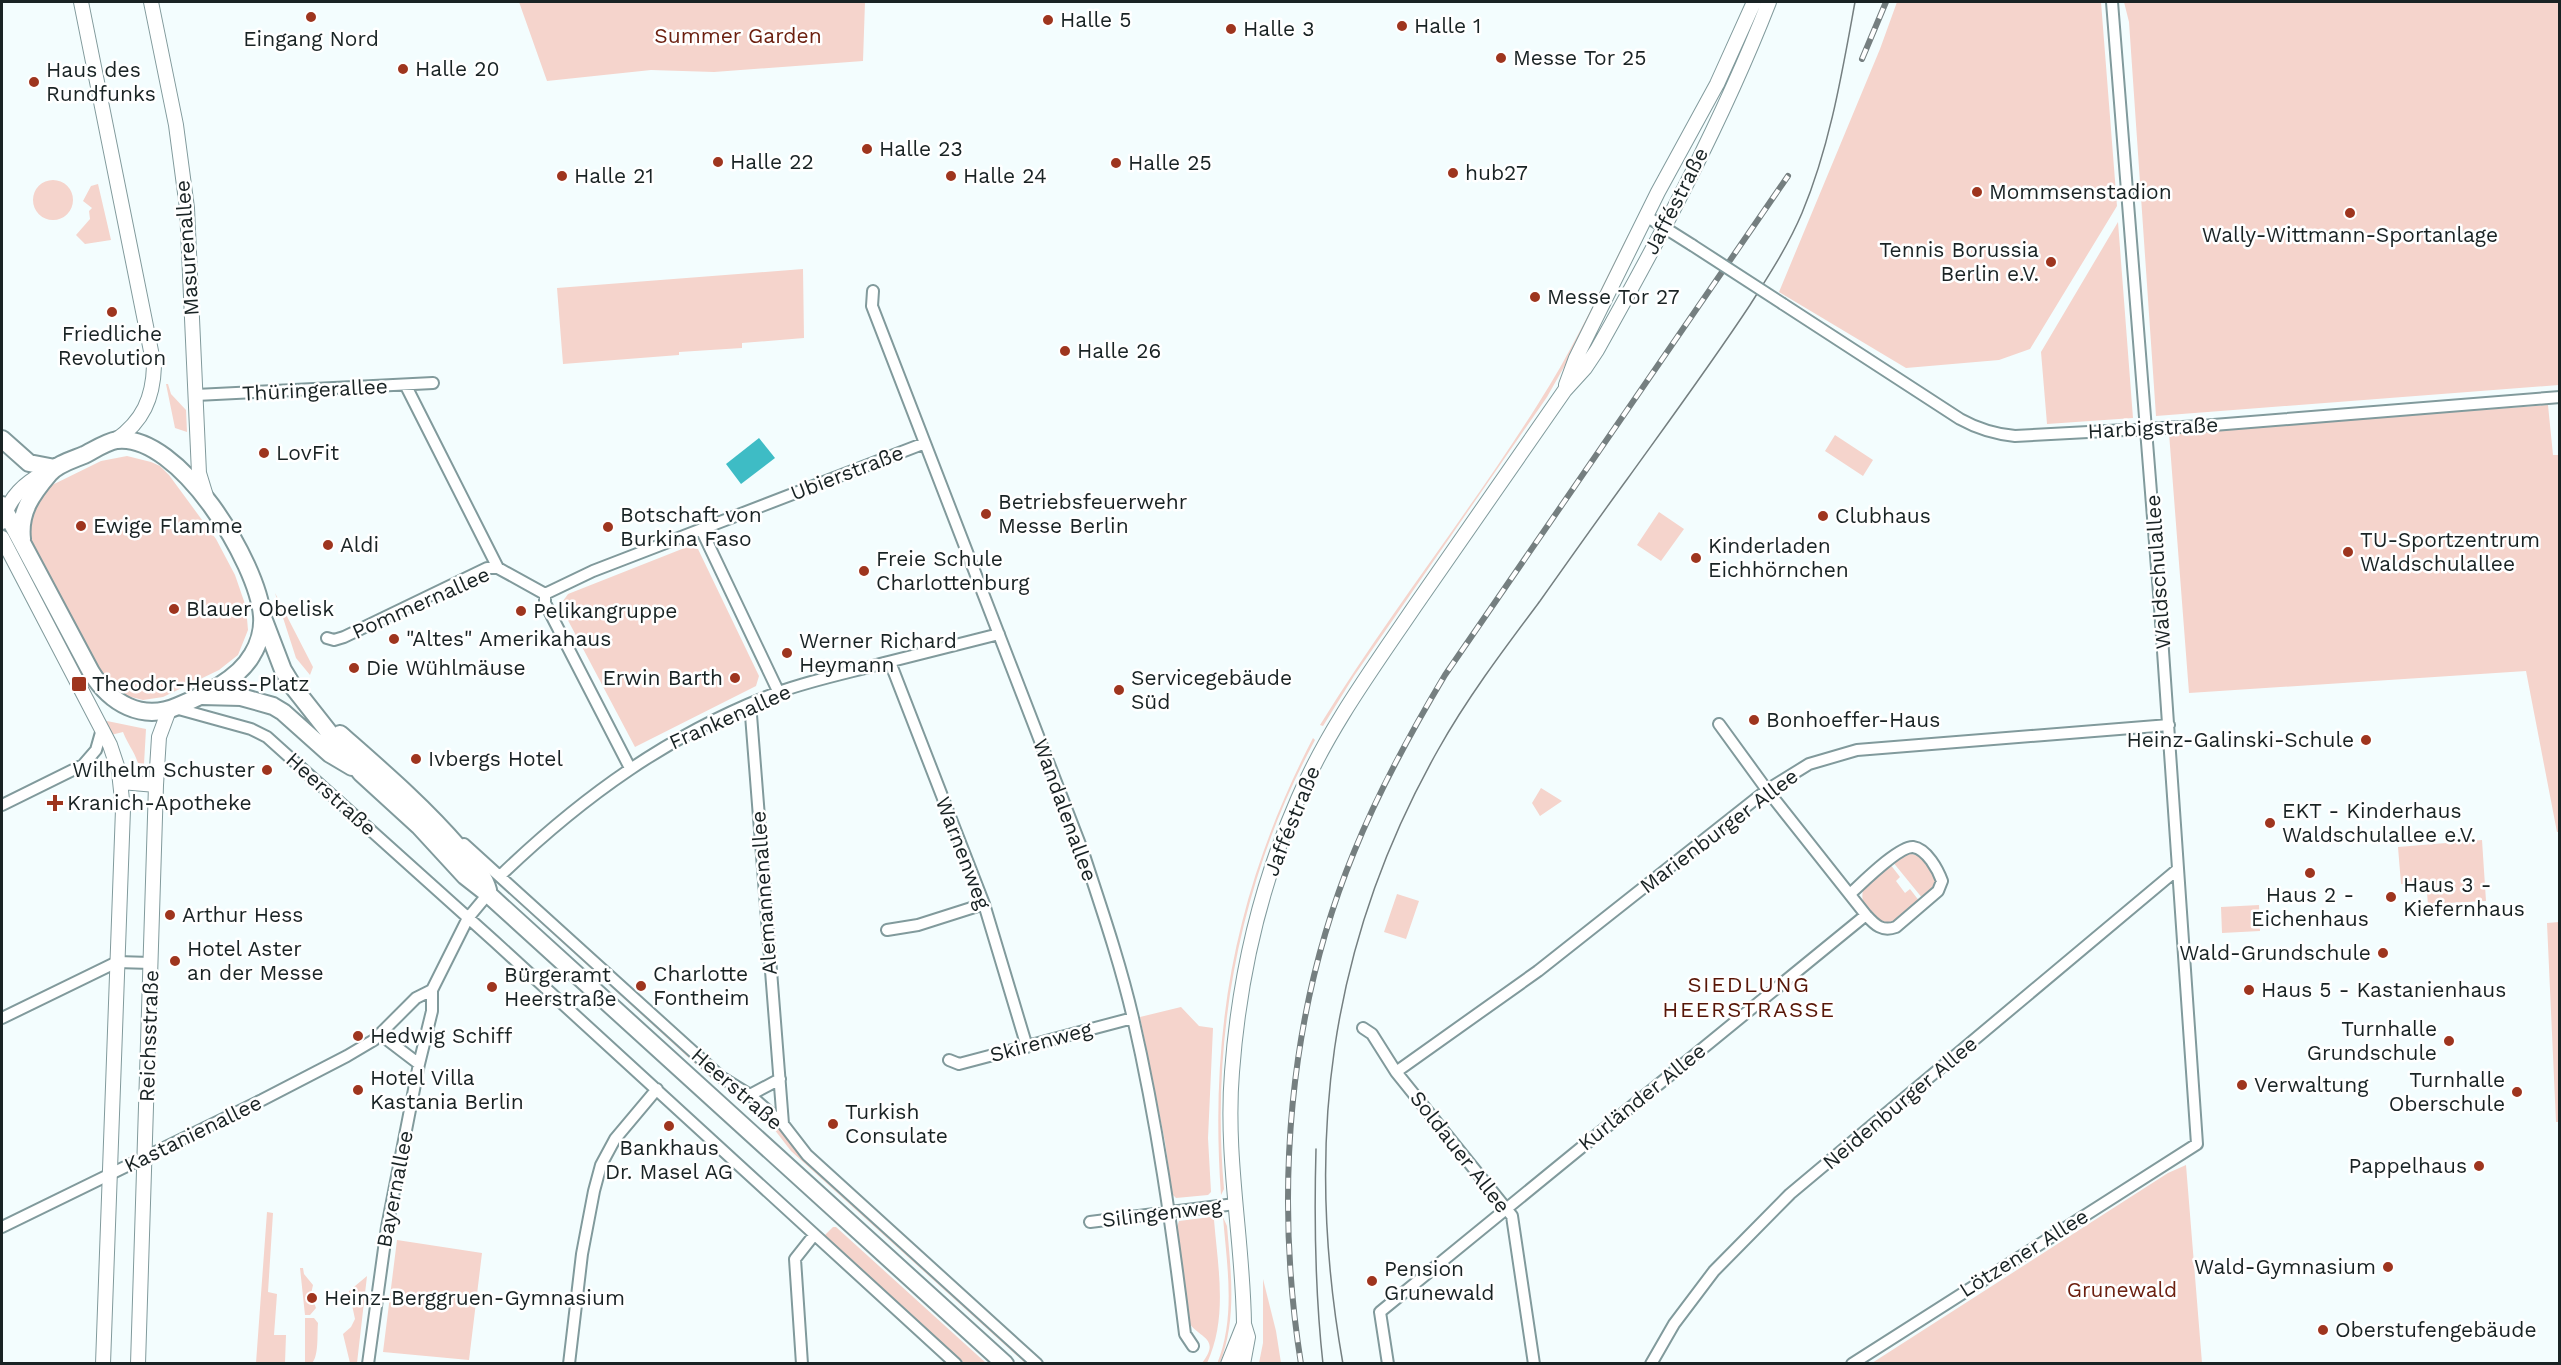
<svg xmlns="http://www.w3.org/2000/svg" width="2561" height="1365" viewBox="0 0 2561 1365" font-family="'Work Sans',sans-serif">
<rect width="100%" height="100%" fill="#f3fdfe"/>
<!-- green -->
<path fill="#f5d4cc" d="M519,2H865L863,61L714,72L651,70L547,81Z
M1897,2H2101L2117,206L2030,349L1999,360L1906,368L1779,292L1880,49Z
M2124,2H2559V385L2156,416L2129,22Z
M33 200a20 20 0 1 1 40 0a20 20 0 1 1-40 0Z
M98,184L111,240L85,244L76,235L90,219L89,211L92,208L83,201L91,186Z
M2118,222L2133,418L2047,424L2041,352Z
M1628,235L1630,237L1573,351L1547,397L1354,676L1323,726L1320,725C1388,615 1469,513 1538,404C1573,350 1599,292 1628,235Z
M803,269L804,338L742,343V348L679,352V355L563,364L557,288Z
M166,384H168L171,394L186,410L187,432L175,428Z
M2548,405L2553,455H2560L2559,832H2557L2526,671L2189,693L2169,433Z
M1835,435L1873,460L1863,476L1825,451Z
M127,456L151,462L160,466L169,475L216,539L235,575L246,607L248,630L238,655L219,670L163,697L143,700L120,694L98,673L32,543L28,517L46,488L101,461Z
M1659,512L1684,529L1661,561L1637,545Z
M687,547L698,549L759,676L756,686L635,747L562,609L563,601L568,594Z
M275,593L313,667L310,675L296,658Z
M107,721L146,729L144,764L138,763C133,749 128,745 123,732L111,735L106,722Z
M1313,738L1315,740C1241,877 1210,1034 1224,1189L1221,1195C1209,1028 1236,887 1313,738Z
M1541,788L1562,801L1540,816L1532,803Z
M2482,840L2486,901L2428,904L2426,883L2401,884L2398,847Z
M1905,854C1922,852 1942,870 1933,888C1931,892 1926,896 1923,899L1892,861Z
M473,858L714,1076L712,1079L507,892Z
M1890,864L1900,877L1896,881L1905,893L1910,889L1920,902C1913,908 1903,919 1894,921C1875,927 1855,903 1865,886C1870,878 1882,870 1890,864Z
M1397,894L1419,901L1406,939L1384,932Z
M2259,905L2260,931L2222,933L2221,907Z
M2559,922L2560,1122H2556L2547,923Z
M1181,1007L1199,1026L1213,1028L1208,1138L1211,1192L1208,1195L1176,1198L1172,1194L1165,1142L1140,1017Z
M777,1126L804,1158L1030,1363H1025L791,1151L774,1129Z
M2186,1165L2202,1363H1872L2168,1173Z
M267,1212L273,1213L268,1292L277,1294L274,1335H286L285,1363H256Z
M1210,1217L1214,1220C1218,1268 1228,1318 1207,1363H1202C1223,1336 1195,1338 1188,1320L1177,1227L1179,1221Z
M1223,1217L1227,1226C1231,1273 1237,1319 1220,1363L1217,1364C1236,1317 1227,1266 1223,1217Z
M833,1227H836L986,1363H964L826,1239L825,1235Z
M397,1240L482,1253L469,1360L383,1352Z
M300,1268H303L304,1274L313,1285L311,1294L316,1308L310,1315H305Z
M367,1276L357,1363H350L343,1334L351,1327L355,1319L349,1291Z
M1263,1279L1276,1331L1281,1363H1259L1263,1343Z
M305,1318H314L318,1323C317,1334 319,1356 312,1363H305Z"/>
<!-- water -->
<path fill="#3ebcc5" d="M759,438L775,458L741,484L726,464Z"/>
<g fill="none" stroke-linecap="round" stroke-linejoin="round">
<defs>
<path id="street" d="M1646,216L1692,245
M873,291L872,306L1083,852C1101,907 1120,962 1133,1018C1157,1122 1172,1228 1185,1334L1193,1346
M1783,304L1960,419C1978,429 1994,434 2015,436L2201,426L2560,397
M406,386L498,568
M196,395L433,383
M701,529L779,693
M545,594L593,571L925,443
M545,594V603L630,768
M327,638L334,640L344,637L487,568H498L545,594
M890,662L984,904L1027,1047
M747,706L751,715L783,1124
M175,708L251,729L267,737L494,941L956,1364
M1719,724L1767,790L1866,915C1875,925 1882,932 1896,927L1938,891L1942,881C1938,870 1927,849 1913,847C1899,846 1862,883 1850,894
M2,805L83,765L96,750L102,729
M464,844L721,1077L750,1095L783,1124L807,1155L1037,1364
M500,876C582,797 670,733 779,692C815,679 852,672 888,662C925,653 962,643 999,634
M887,930L918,925L984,904
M2,1018L117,962L151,963
M1363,1028L1372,1034L1396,1072L1512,1216L1534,1364
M381,1035L419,1064
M949,1060L959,1064L1133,1018
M1396,1072L1538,971L1767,790L1809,764L1857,750L2169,725
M750,1095L780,1079
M1090,1222L1235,1204
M2,1227L262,1100L347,1056L374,1040L416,998L432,990
M368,1364L387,1227L419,1064L432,1011V990L468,918L488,894
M569,1364L582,1254L594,1191L601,1165L615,1139L657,1089
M802,1364L795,1259L814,1235
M1388,1364L1380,1312L1866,915
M1651,1364L1674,1324L1714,1271L1790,1194L2178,869
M1852,1364L2197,1144L2159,593L2112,2"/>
<path id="secondary" d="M81,2L154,366C153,398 143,421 116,440
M151,2L176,125L187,208L199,473L206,496
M1566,385L1576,358L1658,192L1717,84L1754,2
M2,522C9,497 27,480 51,470
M2,538L110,745L119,772L123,809L103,1364
M121,782L156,785
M138,1364L156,785L159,737L169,710
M1228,1364L1244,1324
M1243,1364L1248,1337L1244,1324C1243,1240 1225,1157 1232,1072C1239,978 1260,886 1298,799C1328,729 1373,668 1415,606C1465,534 1515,462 1565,390L1585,368L1597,350C1660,238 1722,122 1769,2"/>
<path id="primary" d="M2,439L29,463L55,468
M2,505L91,672C110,703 142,722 178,706C204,695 238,680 252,655C259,644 263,629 262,616C258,563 179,433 117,440C106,442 94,450 84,455C72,460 57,464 49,474C32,494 19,512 22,539
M262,615L283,670L294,688L361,773L419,826L465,876L488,894L1005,1364
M202,696L241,697L273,706L283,712L330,754L352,767
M340,734C382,771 423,806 460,849C470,861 484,874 488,890"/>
</defs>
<!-- street casing -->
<use href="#street" stroke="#819a9c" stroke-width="14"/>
<!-- secondary casing -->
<use href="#secondary" stroke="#819a9c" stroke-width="16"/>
<!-- primary casing -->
<use href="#primary" stroke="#819a9c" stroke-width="20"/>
<!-- street -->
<use href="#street" stroke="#fff" stroke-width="10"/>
<!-- secondary -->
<use href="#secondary" stroke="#fff" stroke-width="14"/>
<!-- primary -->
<use href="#primary" stroke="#fff" stroke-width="16"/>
<!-- tram -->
<path stroke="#757f80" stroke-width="1.5" d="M1316,1149C1314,1221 1315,1292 1323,1364
M1343,1364C1304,1145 1328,945 1438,750C1467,698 1504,649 1540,601C1569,560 1598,519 1628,478C1669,421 1711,364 1750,305C1769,275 1788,246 1802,213C1830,146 1842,73 1855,2"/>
<defs>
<path id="rail" d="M1862,59L1886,2
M1301,1364C1274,1193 1288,1012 1354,852C1379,790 1411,732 1445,675L1788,176"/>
</defs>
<!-- rail casing -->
<use href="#rail" stroke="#757f80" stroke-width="6"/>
<!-- rail -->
<use href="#rail" stroke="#fff" stroke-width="4" stroke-dasharray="11" stroke-linecap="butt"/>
<defs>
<path id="street-bridge" d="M1692,245L1783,304"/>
</defs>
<!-- street-bridge casing -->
<use href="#street-bridge" stroke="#819a9c" stroke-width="14" stroke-linecap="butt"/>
<!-- street-bridge -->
<use href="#street-bridge" stroke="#fff" stroke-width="10"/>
</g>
<!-- markers -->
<g fill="#9e351e" stroke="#fff" stroke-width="2">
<circle cx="311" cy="17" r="6"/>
<circle cx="1048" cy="20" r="6"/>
<circle cx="1402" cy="26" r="6"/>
<circle cx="1231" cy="29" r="6"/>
<circle cx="1501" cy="58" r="6"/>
<circle cx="403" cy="69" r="6"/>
<circle cx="34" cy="82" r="6"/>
<circle cx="867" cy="149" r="6"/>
<circle cx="718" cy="162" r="6"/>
<circle cx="1116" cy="163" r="6"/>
<circle cx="1453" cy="173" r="6"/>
<circle cx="562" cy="176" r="6"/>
<circle cx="951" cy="176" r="6"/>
<circle cx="1977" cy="192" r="6"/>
<circle cx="2350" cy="213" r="6"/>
<circle cx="2051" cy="262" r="6"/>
<circle cx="1535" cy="297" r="6"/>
<circle cx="112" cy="312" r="6"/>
<circle cx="1065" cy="351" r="6"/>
<circle cx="264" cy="453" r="6"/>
<circle cx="986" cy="514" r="6"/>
<circle cx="1823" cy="516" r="6"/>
<circle cx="81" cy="526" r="6"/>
<circle cx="608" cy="527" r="6"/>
<circle cx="328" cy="545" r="6"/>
<circle cx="2348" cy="552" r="6"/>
<circle cx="1696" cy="558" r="6"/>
<circle cx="864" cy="571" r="6"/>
<circle cx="174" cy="609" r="6"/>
<circle cx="521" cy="611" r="6"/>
<circle cx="394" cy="639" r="6"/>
<circle cx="787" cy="653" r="6"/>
<circle cx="354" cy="668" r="6"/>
<circle cx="735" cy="678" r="6"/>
<rect x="71" y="676" width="16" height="16" rx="3"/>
<circle cx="1119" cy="690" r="6"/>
<circle cx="1754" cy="720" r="6"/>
<circle cx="2366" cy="740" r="6"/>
<circle cx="416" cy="759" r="6"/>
<circle cx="267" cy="770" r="6"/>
<path d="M52 794h6v6h6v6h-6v6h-6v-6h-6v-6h6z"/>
<circle cx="2270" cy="823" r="6"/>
<circle cx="2310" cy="873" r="6"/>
<circle cx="2391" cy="897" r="6"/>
<circle cx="170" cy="915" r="6"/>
<circle cx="2383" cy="953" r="6"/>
<circle cx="175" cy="961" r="6"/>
<circle cx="641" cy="986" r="6"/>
<circle cx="492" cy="987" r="6"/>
<circle cx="2249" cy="990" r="6"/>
<circle cx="358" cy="1036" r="6"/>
<circle cx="2449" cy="1041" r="6"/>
<circle cx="2242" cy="1085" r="6"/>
<circle cx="358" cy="1090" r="6"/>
<circle cx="2517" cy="1092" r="6"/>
<circle cx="833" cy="1124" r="6"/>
<circle cx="669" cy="1126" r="6"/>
<circle cx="2479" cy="1166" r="6"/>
<circle cx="2388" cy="1267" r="6"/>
<circle cx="1372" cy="1281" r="6"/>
<circle cx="312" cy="1298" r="6"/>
<circle cx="2323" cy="1330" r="6"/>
</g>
<g text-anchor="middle" stroke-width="5" stroke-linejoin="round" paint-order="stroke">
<!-- poi labels -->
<g font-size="21" fill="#192324" stroke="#fff" text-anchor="start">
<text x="1060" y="27">Halle 5</text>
<text x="1414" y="33">Halle 1</text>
<text x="1243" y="36">Halle 3</text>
<text x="311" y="46" text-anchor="middle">Eingang Nord</text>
<text x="1513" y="65">Messe Tor 25</text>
<text x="415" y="76">Halle 20</text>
<text x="46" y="77">Haus des<tspan x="46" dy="24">Rundfunks</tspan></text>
<text x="879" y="156">Halle 23</text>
<text x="730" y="169">Halle 22</text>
<text x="1128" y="170">Halle 25</text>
<text x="1465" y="180">hub27</text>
<text x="574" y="183">Halle 21</text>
<text x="963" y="183">Halle 24</text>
<text x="1989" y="199">Mommsenstadion</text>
<text x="2350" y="242" text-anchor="middle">Wally-Wittmann-Sportanlage</text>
<text x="2039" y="257" text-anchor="end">Tennis Borussia<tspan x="2039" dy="24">Berlin e.V.</tspan></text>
<text x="1547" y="304">Messe Tor 27</text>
<text x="112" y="341" text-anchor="middle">Friedliche<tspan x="112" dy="24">Revolution</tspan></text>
<text x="1077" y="358">Halle 26</text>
<text x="276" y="460">LovFit</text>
<text x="998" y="509">Betriebsfeuerwehr<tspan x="998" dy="24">Messe Berlin</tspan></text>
<text x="620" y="522">Botschaft von<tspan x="620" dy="24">Burkina Faso</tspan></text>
<text x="1835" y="523">Clubhaus</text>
<text x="93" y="533">Ewige Flamme</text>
<text x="2360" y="547">TU-Sportzentrum<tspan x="2360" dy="24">Waldschulallee</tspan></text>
<text x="340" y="552">Aldi</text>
<text x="1708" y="553">Kinderladen<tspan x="1708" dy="24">Eichhörnchen</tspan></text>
<text x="876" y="566">Freie Schule<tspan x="876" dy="24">Charlottenburg</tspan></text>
<text x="186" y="616">Blauer Obelisk</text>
<text x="533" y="618">Pelikangruppe</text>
<text x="406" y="646">"Altes" Amerikahaus</text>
<text x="799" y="648">Werner Richard<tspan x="799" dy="24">Heymann</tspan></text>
<text x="366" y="675">Die Wühlmäuse</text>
<text x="723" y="685" text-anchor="end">Erwin Barth</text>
<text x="1131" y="685">Servicegebäude<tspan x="1131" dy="24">Süd</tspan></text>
<text x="92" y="691">Theodor-Heuss-Platz</text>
<text x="1766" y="727">Bonhoeffer-Haus</text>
<text x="2354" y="747" text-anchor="end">Heinz-Galinski-Schule</text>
<text x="428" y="766">Ivbergs Hotel</text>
<text x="255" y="777" text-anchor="end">Wilhelm Schuster</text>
<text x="67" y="810">Kranich-Apotheke</text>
<text x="2282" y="818">EKT - Kinderhaus<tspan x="2282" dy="24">Waldschulallee e.V.</tspan></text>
<text x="2403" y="892">Haus 3 -<tspan x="2403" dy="24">Kiefernhaus</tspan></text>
<text x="2310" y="902" text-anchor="middle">Haus 2 -<tspan x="2310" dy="24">Eichenhaus</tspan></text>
<text x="182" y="922">Arthur Hess</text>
<text x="187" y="956">Hotel Aster<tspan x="187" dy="24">an der Messe</tspan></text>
<text x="2371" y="960" text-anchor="end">Wald-Grundschule</text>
<text x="653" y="981">Charlotte<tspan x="653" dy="24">Fontheim</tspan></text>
<text x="504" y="982">Bürgeramt<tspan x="504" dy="24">Heerstraße</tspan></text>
<text x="2261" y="997">Haus 5 - Kastanienhaus</text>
<text x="2437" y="1036" text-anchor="end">Turnhalle<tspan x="2437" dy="24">Grundschule</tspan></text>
<text x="370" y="1043">Hedwig Schiff</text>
<text x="370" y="1085">Hotel Villa<tspan x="370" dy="24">Kastania Berlin</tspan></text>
<text x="2505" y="1087" text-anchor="end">Turnhalle<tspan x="2505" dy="24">Oberschule</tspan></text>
<text x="2254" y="1092">Verwaltung</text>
<text x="845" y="1119">Turkish<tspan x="845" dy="24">Consulate</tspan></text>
<text x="669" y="1155" text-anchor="middle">Bankhaus<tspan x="669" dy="24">Dr. Masel AG</tspan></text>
<text x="2467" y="1173" text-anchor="end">Pappelhaus</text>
<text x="2376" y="1274" text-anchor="end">Wald-Gymnasium</text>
<text x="1384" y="1276">Pension<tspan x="1384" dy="24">Grunewald</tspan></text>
<text x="324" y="1305">Heinz-Berggruen-Gymnasium</text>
<text x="2335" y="1337">Oberstufengebäude</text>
</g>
<!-- park labels -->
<g font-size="21" fill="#6c2010" stroke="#fff">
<text x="738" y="43">Summer Garden</text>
<text x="2122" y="1297">Grunewald</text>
</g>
<!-- street labels -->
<g font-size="21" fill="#192324" stroke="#fff">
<text transform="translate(1676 201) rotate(-63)" y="7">Jafféstraße</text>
<text transform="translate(187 248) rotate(-94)" y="7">Masurenallee</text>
<text transform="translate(315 390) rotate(-3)" y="7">Thüringerallee</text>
<text transform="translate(2153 428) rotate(-3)" y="7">Harbigstraße</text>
<text transform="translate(847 473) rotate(-21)" y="7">Ubierstraße</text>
<text transform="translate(2158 572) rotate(-94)" y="7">Waldschulallee</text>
<text transform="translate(421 603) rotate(-24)" y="7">Pommernallee</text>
<text transform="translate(730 717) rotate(-24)" y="7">Frankenallee</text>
<text transform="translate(331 794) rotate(42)" y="7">Heerstraße</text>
<text transform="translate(1065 810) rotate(70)" y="7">Wandalenallee</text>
<text transform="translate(1292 821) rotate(-68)" y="7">Jafféstraße</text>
<text transform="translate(1719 831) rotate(-37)" y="7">Marienburger Allee</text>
<text transform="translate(963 853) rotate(69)" y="7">Warnenweg</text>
<text transform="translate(764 893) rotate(-94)" y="7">Alemannenallee</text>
<text transform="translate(149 1036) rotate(-88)" y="7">Reichsstraße</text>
<text transform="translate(1041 1042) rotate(-15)" y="7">Skirenweg</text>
<text transform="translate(737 1089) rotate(41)" y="7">Heerstraße</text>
<text transform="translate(1642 1097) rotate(-39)" y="7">Kurländer Allee</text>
<text transform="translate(1900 1103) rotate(-40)" y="7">Neidenburger Allee</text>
<text transform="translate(193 1134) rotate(-26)" y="7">Kastanienallee</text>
<text transform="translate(1460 1152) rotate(52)" y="7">Soldauer Allee</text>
<text transform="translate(395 1189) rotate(-79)" y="7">Bayernallee</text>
<text transform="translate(1162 1213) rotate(-7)" y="7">Silingenweg</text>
<text transform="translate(2024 1253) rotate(-32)" y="7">Lötzener Allee</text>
</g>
<!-- neighbourhood labels -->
<g font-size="22" letter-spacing="1.5" fill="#581607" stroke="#fff">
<text x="1749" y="992">SIEDLUNG<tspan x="1749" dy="25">HEERSTRASSE</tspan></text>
</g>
</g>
<!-- border -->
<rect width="2561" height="1365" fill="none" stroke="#192324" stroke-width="6"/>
</svg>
